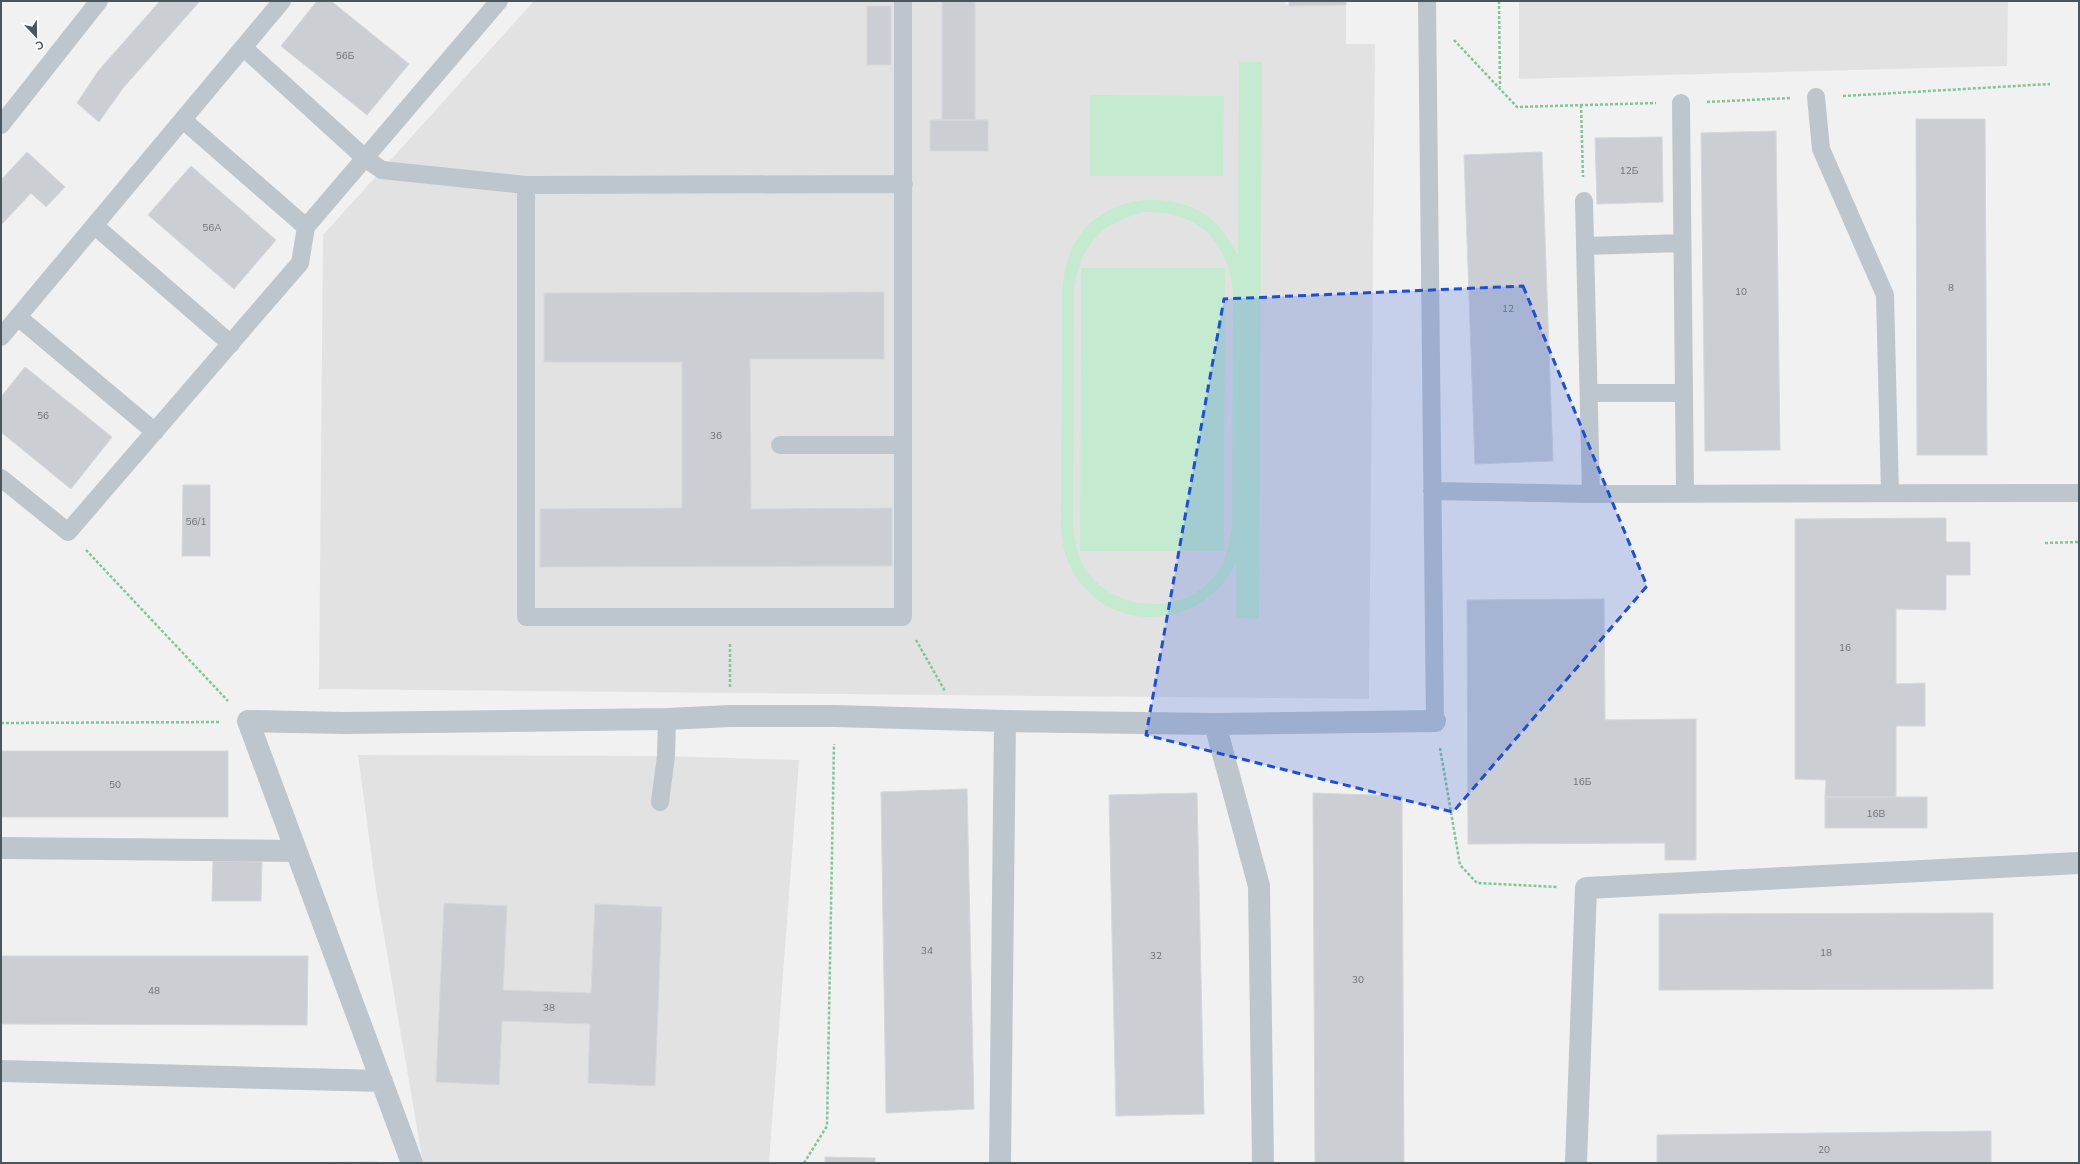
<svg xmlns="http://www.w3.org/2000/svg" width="2080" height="1164" viewBox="0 0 2080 1164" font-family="'Nunito Sans',sans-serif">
<rect width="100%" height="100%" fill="#f2f1f1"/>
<!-- education -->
<path fill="#e3e2e2" d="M534,1H1283L1289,6L1346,5V44H1375L1369,699L319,689L323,235Z
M1519,1H2008L2007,66L1519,79Z
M358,755L666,756L799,760L769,1163H423L376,889Z"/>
<!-- green -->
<path fill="#c4ebcf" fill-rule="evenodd" d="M1239,62H1262L1259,619L1236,618V563C1204,631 1106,637 1071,568C1064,555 1062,541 1061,527L1062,290C1064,275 1066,262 1072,248C1095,199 1162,186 1206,215C1220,225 1229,240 1238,255ZM1144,212C1197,211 1227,239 1233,291L1232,527C1230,539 1228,551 1223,562C1200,612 1129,617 1093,579C1079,565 1075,545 1073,526L1074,290C1080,245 1101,223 1144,212Z
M1090,95L1224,96L1223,176H1090Z
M1081,268H1225L1224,551H1080Z"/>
<!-- building -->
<path fill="#cbced2" stroke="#d5d7db" d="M160,1H200L123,88L99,122L77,103L99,70Z
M317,1H331L409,64L367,115L281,46Z
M942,1H975V120H942Z
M1289,1H1346V5L1289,6Z
M867,6H891V65H867Z
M1916,119H1985L1987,455H1917Z
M930,120H988V151H930Z
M1776,131L1780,450L1705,451L1701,133Z
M1662,137L1663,202L1597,204L1595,138Z
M27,152L65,187L46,207L31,193L1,225V180Z
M1542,152L1553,461L1475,464L1464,155Z
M191,166L276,240L234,289L148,215Z
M884,292V359H750L751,509L892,508V566L540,567V509L682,508V362H544V293Z
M25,367L112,437L71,489L1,432V397Z
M183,485H210V556H182Z
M1946,518V542H1970V575H1946V610L1896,609V684L1925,683V726H1896V797H1825L1826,780L1795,779V519Z
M1604,599L1605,720L1696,719V860H1665V843L1468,844L1467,600Z
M1,751H228V817H1Z
M967,789L974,1109L886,1113L881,792Z
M1197,793L1204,1114L1116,1116L1109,795Z
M1313,793L1402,796L1404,1163H1315Z
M1825,797H1927V828H1825Z
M213,861L262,862L261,901H212Z
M444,903L507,906L503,990L591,993L595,904L662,907L655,1086L588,1083L590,1024L502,1021L499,1085L436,1082Z
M1993,913V989L1659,990V914Z
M1,956H308L307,1025L1,1024Z
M1991,1131V1163H1657V1135Z
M825,1157L875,1158V1163H825Z
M377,1162V1163H273Z"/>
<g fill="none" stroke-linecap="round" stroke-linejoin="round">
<!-- path -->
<path stroke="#7fc69b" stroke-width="2.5" stroke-dasharray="3 2" stroke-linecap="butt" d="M1499,1L1500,87
M1454,40L1517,107L1656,103
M1843,96L2050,84
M1707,102L1790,98
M1581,105L1583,177
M2045,543L2079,542
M86,550L228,701
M916,640L945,691
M730,644V689
M1,723L219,722
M1440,748L1460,865L1477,883L1558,887
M804,1163L827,1126L834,744"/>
<!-- lane -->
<path stroke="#bdc6cc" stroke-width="18" d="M903,1V617H526V185L904,184
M1427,1L1435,721
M244,48L366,159L382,170L526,185
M1816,97L1821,149L1885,295L1890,492
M1681,103L1685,493
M183,120L306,227
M1,125L99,1
M1584,201L1591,494
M95,226L231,344
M1585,246L1682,243
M18,317L155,432
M1,337L282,1
M1589,393H1683
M780,445H903
M1,478L68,532L300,263L306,227L499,1
M1432,491L1591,494L2079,493
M660,802L666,756L667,719"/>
<!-- street -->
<path stroke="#bdc6cc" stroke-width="22" d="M1215,724L1259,886L1263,1163
M1,848L296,851
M1,1071L382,1081
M412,1163L248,721L344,723L667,719L730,716H835L1005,721L1215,724L1435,721
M1000,1163L1005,721
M1576,1163L1586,888L2079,863"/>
</g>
<!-- marked area -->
<path fill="#1d4ed8" fill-opacity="0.2" stroke="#1d4ed8" stroke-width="3" stroke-dasharray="8 5" stroke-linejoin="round" d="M1523,286L1647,586L1453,812L1146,735L1224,299Z"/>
<g text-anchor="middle" stroke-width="3" stroke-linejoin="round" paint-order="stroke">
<!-- number labels -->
<g font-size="10" fill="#6a737a">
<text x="345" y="59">56Б</text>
<text x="1629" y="174">12Б</text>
<text x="212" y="231">56А</text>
<text x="1951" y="291">8</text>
<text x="1741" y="295">10</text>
<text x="1508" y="312">12</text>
<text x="43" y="419">56</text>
<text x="716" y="439">36</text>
<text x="196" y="525">56/1</text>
<text x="1845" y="651">16</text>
<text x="1582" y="785">16Б</text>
<text x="115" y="788">50</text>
<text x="1876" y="817">16В</text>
<text x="927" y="954">34</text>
<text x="1826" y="956">18</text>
<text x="1156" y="959">32</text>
<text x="1358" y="983">30</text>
<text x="154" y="994">48</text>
<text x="549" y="1011">38</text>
<text x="1824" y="1153">20</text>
</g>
</g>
<!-- border -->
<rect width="2080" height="1164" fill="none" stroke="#4a555c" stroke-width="4"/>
<!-- north arrow -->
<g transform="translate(36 36) rotate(158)" stroke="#ffffff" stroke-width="3" paint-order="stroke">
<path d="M0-3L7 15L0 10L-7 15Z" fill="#4a555c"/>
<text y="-6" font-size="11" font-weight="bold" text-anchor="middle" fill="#4a555c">С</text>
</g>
</svg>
